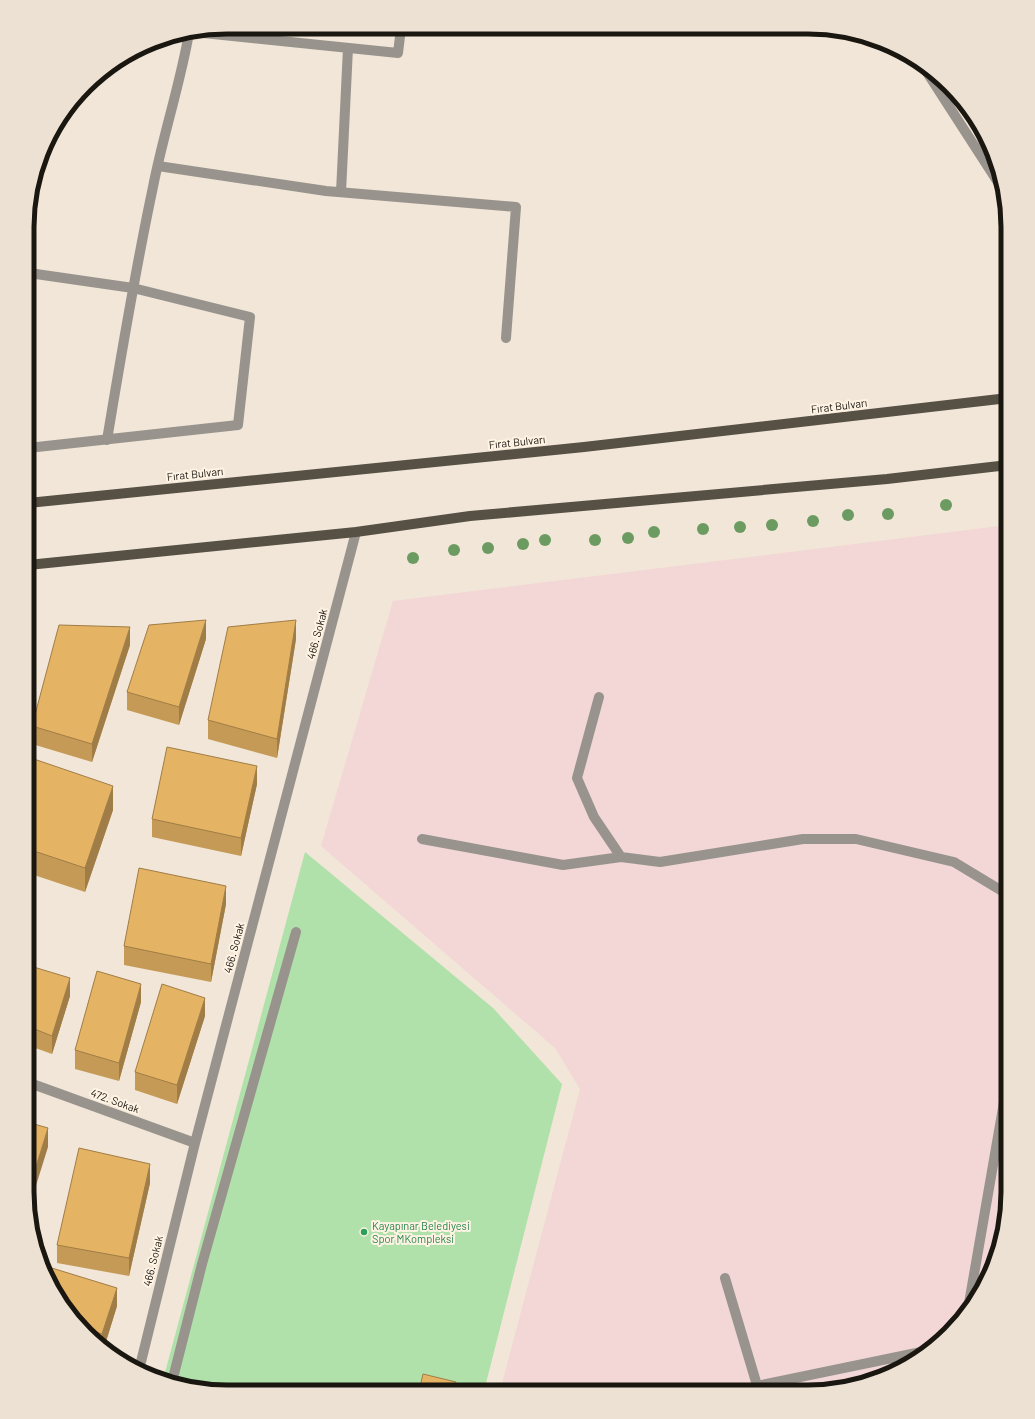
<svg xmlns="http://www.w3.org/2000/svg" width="1035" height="1419" viewBox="0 0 1035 1419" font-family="Barlow,sans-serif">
<rect width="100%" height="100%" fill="#f1e6d7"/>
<!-- commercial -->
<path fill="#f2d7d6" d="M1008,525V1205L997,1256L974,1303L940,1342L896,1371L859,1385L808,1392L500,1391L580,1089L555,1048L321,846L393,601Z"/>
<!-- green -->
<path fill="#b0e1ab" d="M305,852L493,1008L562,1084L484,1391L201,1390L163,1380Z"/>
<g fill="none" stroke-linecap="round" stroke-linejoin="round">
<!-- minor -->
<path stroke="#98948d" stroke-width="10" d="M194,32L398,53L401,28
M921,63L1003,190
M158,166L326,191L516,207L506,338
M341,192L348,48
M107,440C121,356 135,271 153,187C163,135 180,85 189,33
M28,448L238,425L250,317L133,288L29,273
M599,697L577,778L594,817L621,857L660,862L803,839H856L954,862L1002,891L1008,899
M422,839L563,865L621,857
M27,1082L195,1143
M725,1278L759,1392
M968,1309L1008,1079
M139,1370L195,1143L356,532
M172,1382L202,1264L296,932
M757,1386L926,1351"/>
<!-- major -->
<path stroke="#575045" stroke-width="10" d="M28,503L584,447L1008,398
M28,565L356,532L470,516L887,479L1008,465"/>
</g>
<!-- trees -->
<g fill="#6c9b61">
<circle cx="946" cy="505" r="6"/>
<circle cx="888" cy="514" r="6"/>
<circle cx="848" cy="515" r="6"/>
<circle cx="813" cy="521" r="6"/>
<circle cx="772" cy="525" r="6"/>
<circle cx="740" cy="527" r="6"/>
<circle cx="703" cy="529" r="6"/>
<circle cx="654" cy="532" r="6"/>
<circle cx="628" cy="538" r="6"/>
<circle cx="545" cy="540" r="6"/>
<circle cx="595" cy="540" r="6"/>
<circle cx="523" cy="544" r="6"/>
<circle cx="488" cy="548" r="6"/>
<circle cx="454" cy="550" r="6"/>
<circle cx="413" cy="558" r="6"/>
</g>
<!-- wall -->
<path fill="#c59a56" d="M206,639L179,725L127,710V692Z
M296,639L277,758L208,739V720Z
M130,645L92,762L32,744V726Z
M28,757L113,810L85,892L28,873Z
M257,784L241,856L152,837V819Z
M226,904L211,982L124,965V946Z
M27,965L70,996L52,1054L27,1045Z
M141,1002L119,1081L75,1069V1050Z
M205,1016L177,1104L135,1090V1072Z
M150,1183L129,1276L57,1263V1245Z
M117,1306L104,1348L77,1324Z"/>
<!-- shaded-wall -->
<path fill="#a07d46" d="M206,620V639L179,725V707Z
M296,620V639L277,758V739Z
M130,627V645L92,762V744Z
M257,766V784L241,856V838Z
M113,786V810L85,892V868Z
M226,886V904L211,982V964Z
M70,978V996L52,1054V1036Z
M141,984V1002L119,1081V1063Z
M205,998V1016L177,1104V1085Z
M48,1128V1147L29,1208L27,1196Z
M150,1164V1183L129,1276V1258Z
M117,1288V1306L104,1348L102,1346V1334Z
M456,1382V1391H454Z"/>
<!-- building -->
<path fill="#e5b364" stroke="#a07d46" d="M206,620L179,707L127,692L149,625Z
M296,620L277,739L208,720L228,627Z
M59,625L130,627L92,744L32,726Z
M167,747L257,766L241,838L152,819Z
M28,757L113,786L85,868L28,849Z
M139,868L226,886L211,964L124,946Z
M27,965L70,978L52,1036L27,1026Z
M97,971L141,984L119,1063L75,1050Z
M162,984L205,998L177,1085L135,1072Z
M27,1122L48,1128L27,1196Z
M79,1148L150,1164L129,1258L57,1245Z
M42,1265L117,1288L102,1334L81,1327L77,1324L48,1280Z
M423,1374L456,1382L454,1391H419Z"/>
<!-- markers -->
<circle fill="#2e9e5b" stroke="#fff3e4" stroke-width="1.5" cx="364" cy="1232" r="4"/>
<g text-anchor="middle" stroke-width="4" stroke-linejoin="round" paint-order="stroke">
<!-- street labels -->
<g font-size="11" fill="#1a1610" stroke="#fff3e4">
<text transform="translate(839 406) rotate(-7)" y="4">Fırat Bulvarı</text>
<text transform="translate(517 442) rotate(-6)" y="4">Fırat Bulvarı</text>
<text transform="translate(195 474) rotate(-6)" y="4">Fırat Bulvarı</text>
<text transform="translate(317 634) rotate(-75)" y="4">466. Sokak</text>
<text transform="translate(234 948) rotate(-75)" y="4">466. Sokak</text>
<text transform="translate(115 1101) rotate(20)" y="4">472. Sokak</text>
<text transform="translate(153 1261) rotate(-76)" y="4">466. Sokak</text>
</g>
<!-- leisure labels -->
<g font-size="11" fill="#27864d" stroke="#fff3e4" text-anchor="start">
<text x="372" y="1230">Kayapınar Belediyesi<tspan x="372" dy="13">Spor MKompleksi</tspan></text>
</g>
</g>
<!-- crop -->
<path d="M0 0H1035V1419H0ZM227 34H808A193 193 0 0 1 1001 227V1192A193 193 0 0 1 808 1385H227A193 193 0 0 1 34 1192V227A193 193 0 0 1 227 34Z" fill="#ede1d3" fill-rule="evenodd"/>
<path fill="none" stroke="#1a1610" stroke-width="5" d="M227 34H808A193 193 0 0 1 1001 227V1192A193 193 0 0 1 808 1385H227A193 193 0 0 1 34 1192V227A193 193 0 0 1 227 34Z"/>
</svg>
